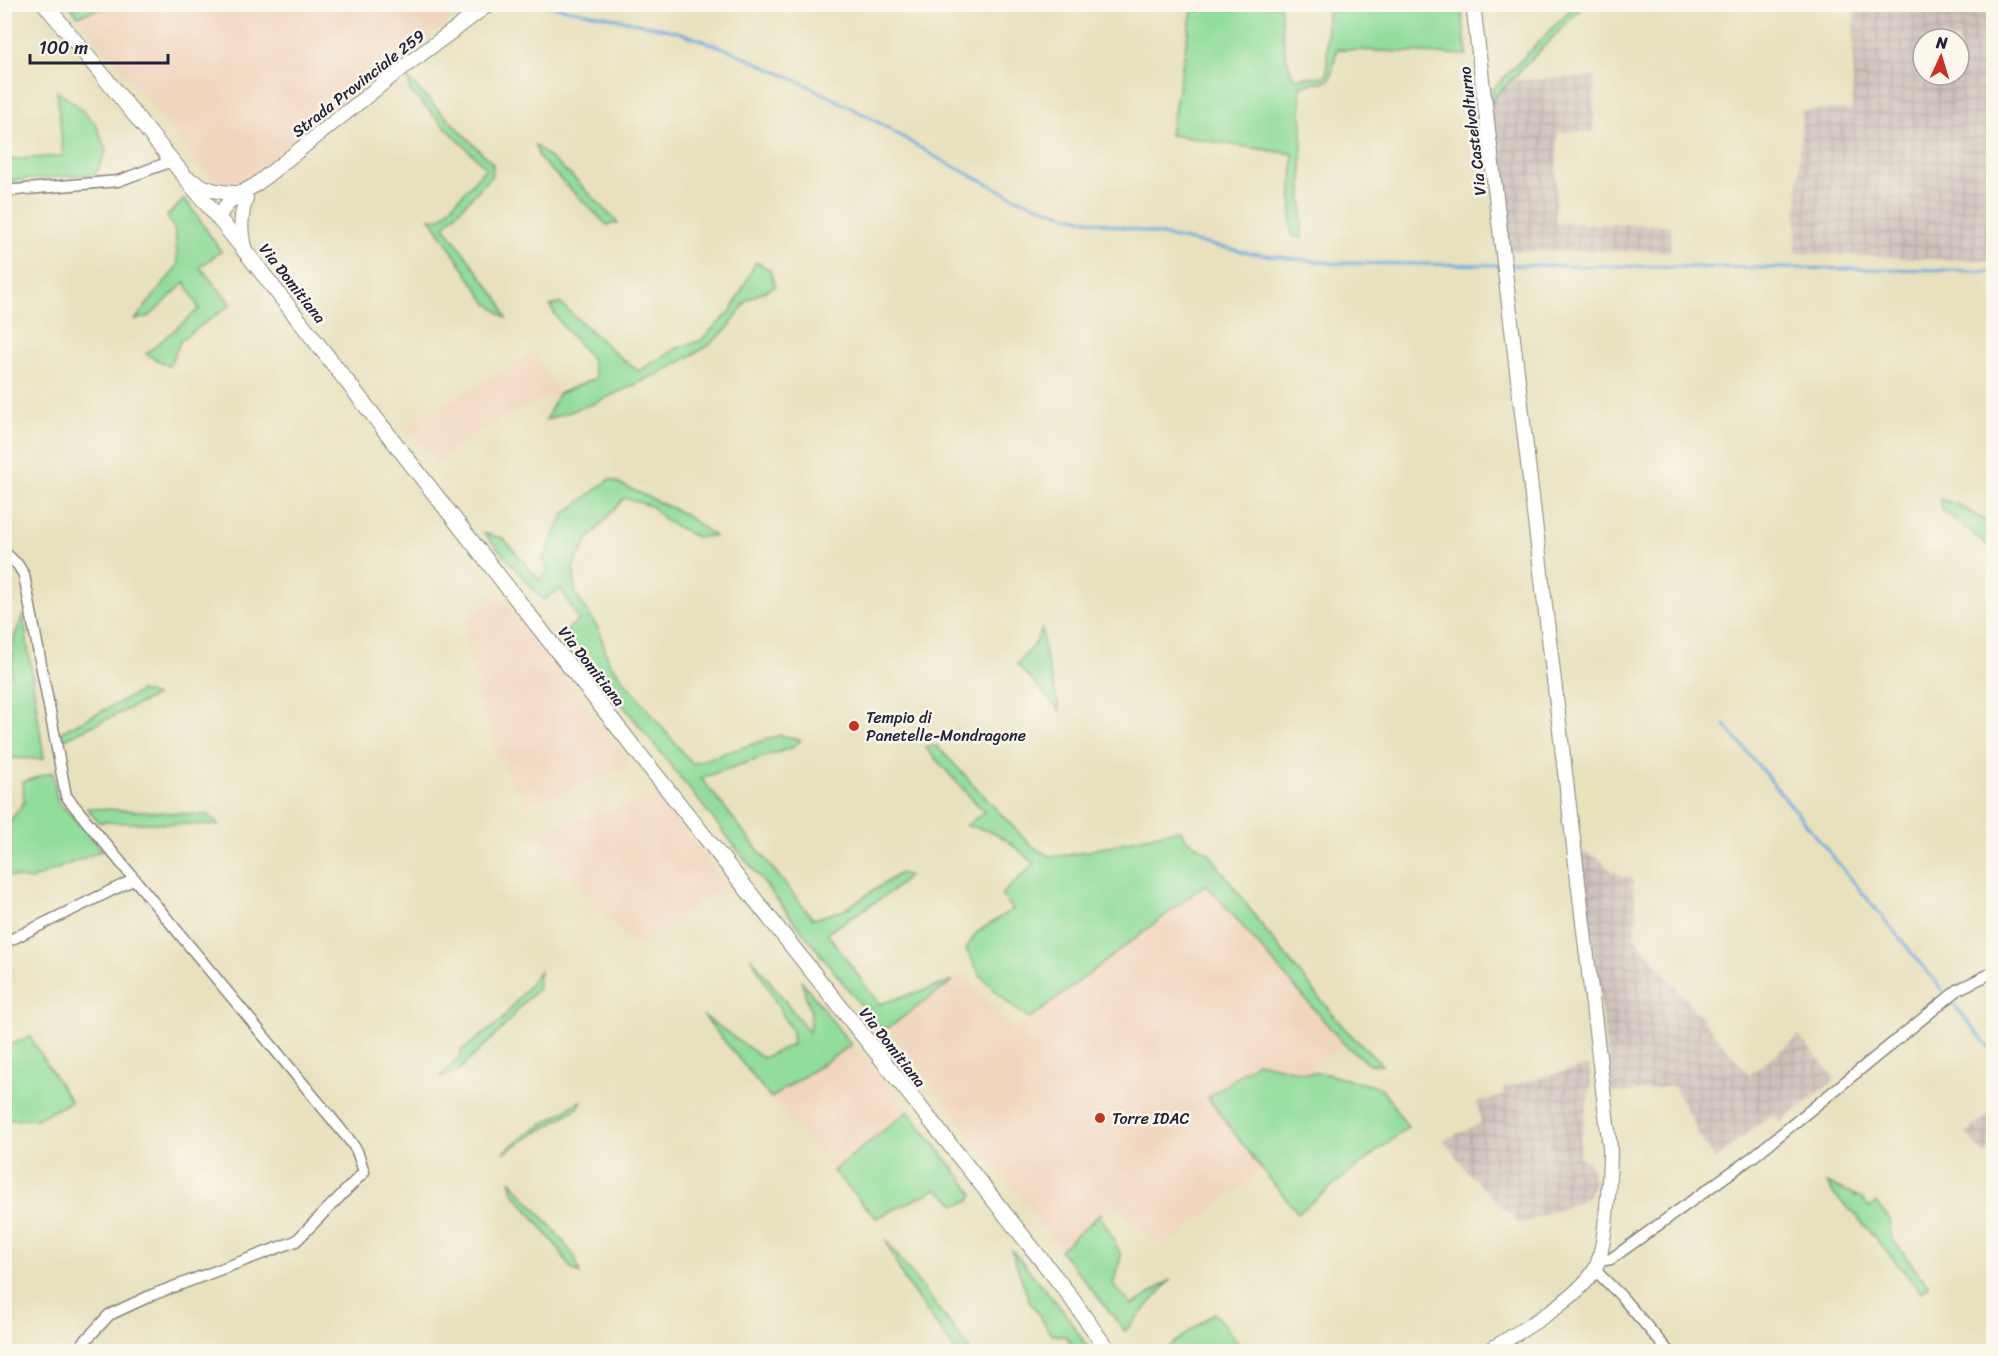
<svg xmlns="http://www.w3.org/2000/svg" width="1998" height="1356" viewBox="0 0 1998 1356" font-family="Sriracha,sans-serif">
<defs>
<pattern id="industrial-grid" width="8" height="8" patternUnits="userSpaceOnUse" patternTransform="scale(1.5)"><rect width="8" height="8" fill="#cec1ba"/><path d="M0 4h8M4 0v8" fill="none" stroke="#b1a6a1"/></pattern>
</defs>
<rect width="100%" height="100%" fill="#fbf7ec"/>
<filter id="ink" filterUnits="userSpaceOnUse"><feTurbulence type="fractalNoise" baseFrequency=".0167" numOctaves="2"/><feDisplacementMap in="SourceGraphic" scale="12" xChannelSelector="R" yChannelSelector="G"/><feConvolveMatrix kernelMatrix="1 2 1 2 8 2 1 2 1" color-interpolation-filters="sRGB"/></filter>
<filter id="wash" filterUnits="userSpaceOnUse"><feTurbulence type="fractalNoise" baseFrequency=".008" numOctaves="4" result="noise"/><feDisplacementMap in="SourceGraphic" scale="24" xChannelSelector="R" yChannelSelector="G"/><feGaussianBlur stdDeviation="1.35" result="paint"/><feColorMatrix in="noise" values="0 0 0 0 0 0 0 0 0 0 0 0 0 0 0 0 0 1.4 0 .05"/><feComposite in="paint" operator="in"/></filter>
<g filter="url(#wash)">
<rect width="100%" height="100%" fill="#e8e1bc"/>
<!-- built -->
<path fill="#f1d5bd" d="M123,4H431L441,5L449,21L256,170L238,181L223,183L207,175L78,16L108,6Z
M534,352L558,394L512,413L469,439L437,463L406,426Z
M500,597L631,764L526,806L495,753L474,682L464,622Z
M655,795L727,884L635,948L568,874L541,832Z
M1206,884L1344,1044L1306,1073L1257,1062L1209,1099L1263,1171L1163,1247L1112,1203L1060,1250L888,1028L965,972L1014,1032Z
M851,1045L908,1111L833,1171L771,1098Z"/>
<!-- industrial -->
<path fill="url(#industrial-grid)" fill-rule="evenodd" d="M1855,5H1993V261L1795,253L1802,110L1852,109ZM1923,39H1959V75H1923Z
M1595,77L1594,132H1558L1555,223L1671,225V251H1509L1490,106L1493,99L1513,80Z
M1581,851L1599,858L1610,870L1623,877L1632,878L1637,915L1634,936L1749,1075L1799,1036L1836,1079L1781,1122L1772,1114L1715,1159L1704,1145L1674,1086L1626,1093L1612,1092Z
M1589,1065L1591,1083L1578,1156L1589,1162L1595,1180L1588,1198L1520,1224L1468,1173L1444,1140L1481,1123L1477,1102L1505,1095L1502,1088Z
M1993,1111V1146L1984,1155L1966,1133Z"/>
<!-- green -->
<path fill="#91dd9a" stroke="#5a806a" stroke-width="1.5" d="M69,5H123L108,6L78,16Z
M1193,5H1280C1282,21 1284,69 1296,78L1327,76V11L1461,7L1467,55L1337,49L1330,80L1300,86L1302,128V238L1291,236L1293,154L1170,135Z
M1575,5H1584L1493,99L1490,106L1492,90Z
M408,79L493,164L492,176L444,226L501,303L506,318L486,302L430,218H441L486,168L410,91Z
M57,91L74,103L96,124L106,151L96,174L5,181V160L63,156Z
M535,145L575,179L618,223L607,225L539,158Z
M185,199L221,251L200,267L231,304L181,340L169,366L146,354L199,309L185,282L150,316L135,320L178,265L175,231L167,216Z
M756,262L770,270L775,286L747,300L729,327L708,346L666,370L595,403L546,420L558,394L596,378L591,358L561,324L550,306L560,303L622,359L639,371L677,348L700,341L731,311Z
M610,479L684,514L715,536L696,537L666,521L651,506L624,498L587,541L573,568L576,594L599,630L609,662L692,764L780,735L801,740L791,748L701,778L813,919L844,910L900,873L909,876L891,892L827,933L879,1004L953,981L888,1028H879L565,632L579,620L561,589L543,600L484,533L504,539L539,580L548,572L543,559L564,514Z
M1940,499L1958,505L1993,525V551L1981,539L1943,511Z
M23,614L44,759L6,758L5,763V678L11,676L14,638Z
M1042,629L1044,650L1060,711L1017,664L1035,644Z
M141,691L156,696L62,740L61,732Z
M937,746L1031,846L1051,857L1075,854L1180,829L1186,839L1209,853L1266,931L1343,1027L1382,1065L1369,1064L1344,1044L1206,884L1030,1019L1010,1005L980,975L966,949L976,933L1013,909L1001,895L1034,864C1012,843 998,830 966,826L984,812L925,747Z
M53,772L57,800L103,850L30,880L5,875V828L24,802L23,782Z
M87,808L209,815L219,825L98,822Z
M751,957L809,1032L811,1012L801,980L851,1045L771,1098L703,1015L763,1058L793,1044L792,1032Z
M540,971L537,990L524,1002L502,1029L457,1072L440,1077L458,1059L461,1051L501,1021Z
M30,1037L71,1102L36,1119L5,1120V1047Z
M1257,1062L1306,1073H1322L1381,1088L1408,1127L1298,1213L1263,1171L1208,1098Z
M582,1100L578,1108L503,1153L522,1137Z
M908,1111L973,1193L970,1201L955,1205L952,1200L937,1189L876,1218L833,1171Z
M510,1180L555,1231L575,1257L580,1274L571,1269L559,1249L513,1192Z
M1827,1183L1862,1198L1870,1208L1876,1203L1889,1219L1891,1237L1929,1286L1921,1292L1855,1214L1835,1196Z
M1100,1214L1121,1255L1113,1285L1132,1305L1171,1280L1125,1331L1060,1250Z
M885,1239L971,1351H955L904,1279Z
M1011,1249L1067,1316L1090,1351H1076L1067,1337L1051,1334L1029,1300Z
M1214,1313L1240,1345L1232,1351H1163Z"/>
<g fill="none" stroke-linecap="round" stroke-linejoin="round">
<!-- stream -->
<path stroke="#6cabdf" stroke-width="3" d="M539,4L604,16L678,32L724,48L805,84L869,117L939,159L1016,198L1068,216L1250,253L1330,263L1500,265
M1509,265L1948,270L1994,272
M1725,725L1943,991
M1953,1004L1994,1053"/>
</g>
</g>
<g filter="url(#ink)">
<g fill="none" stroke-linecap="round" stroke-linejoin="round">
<defs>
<path id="street" d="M4,191L118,181L172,161
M4,552L18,565L24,575L66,796L351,1142L357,1151L364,1172L296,1241L152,1295L109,1315L75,1352
M4,943L135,879
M1599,1261L1611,1259L1754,1156L1959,989L1994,972
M1595,1270L1620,1295L1669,1352"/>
<path id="secondary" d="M1473,4L1610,1148C1610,1172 1606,1254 1594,1271C1573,1303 1519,1331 1487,1352
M189,179C205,189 218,193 237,193
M218,218C227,201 237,194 254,186L401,69L489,4
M245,251C240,231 240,218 246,198"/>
<path id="primary" d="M45,4L245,251L558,652L1067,1292L1109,1352"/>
</defs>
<!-- street casing -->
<use href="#street" stroke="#85827c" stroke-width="13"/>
<!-- secondary casing -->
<use href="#secondary" stroke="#85827c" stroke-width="16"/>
<!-- primary casing -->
<use href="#primary" stroke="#85827c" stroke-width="17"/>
<!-- street -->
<use href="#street" stroke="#fff" stroke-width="10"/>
<!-- secondary -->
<use href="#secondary" stroke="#fff" stroke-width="14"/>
<!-- primary -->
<use href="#primary" stroke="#fff" stroke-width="15"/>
</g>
</g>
<!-- markers -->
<g fill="#c8321e" stroke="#fbf7ec" stroke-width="2">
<circle cx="854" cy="726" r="6"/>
<circle cx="1100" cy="1118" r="6"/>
</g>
<g text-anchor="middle" stroke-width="5" stroke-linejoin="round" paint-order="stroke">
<!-- street labels -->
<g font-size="16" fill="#22223b" stroke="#fbf7ec">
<text transform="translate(358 83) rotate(-38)" y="6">Strada Provinciale 259</text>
<text transform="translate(1472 131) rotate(-97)" y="6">Via Castelvolturno</text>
<text transform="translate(293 283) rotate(52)" y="6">Via Domitiana</text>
<text transform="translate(592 666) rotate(52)" y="6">Via Domitiana</text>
<text transform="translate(893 1047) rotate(52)" y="6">Via Domitiana</text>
</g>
<!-- poi labels -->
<g font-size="16" fill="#22223b" stroke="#fbf7ec" text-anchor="start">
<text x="866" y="723">Tempio di<tspan x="866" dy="18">Panetelle-Mondragone</tspan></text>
<text x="1112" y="1124">Torre IDAC</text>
</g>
</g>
<!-- margin -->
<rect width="1998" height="1356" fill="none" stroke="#fbf7ec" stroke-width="24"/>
<!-- north arrow -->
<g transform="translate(1941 57) rotate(4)"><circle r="28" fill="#fbf7ec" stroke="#a4a2a5" stroke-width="1.5"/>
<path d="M0-4.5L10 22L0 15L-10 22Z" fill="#c8321e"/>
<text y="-9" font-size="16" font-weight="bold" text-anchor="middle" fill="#22223b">N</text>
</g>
<!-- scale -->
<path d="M30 54v9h138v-9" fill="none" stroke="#22223b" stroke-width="3"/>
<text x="39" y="54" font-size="18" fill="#22223b" stroke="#fbf7ec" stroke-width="4.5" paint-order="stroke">100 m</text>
</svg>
